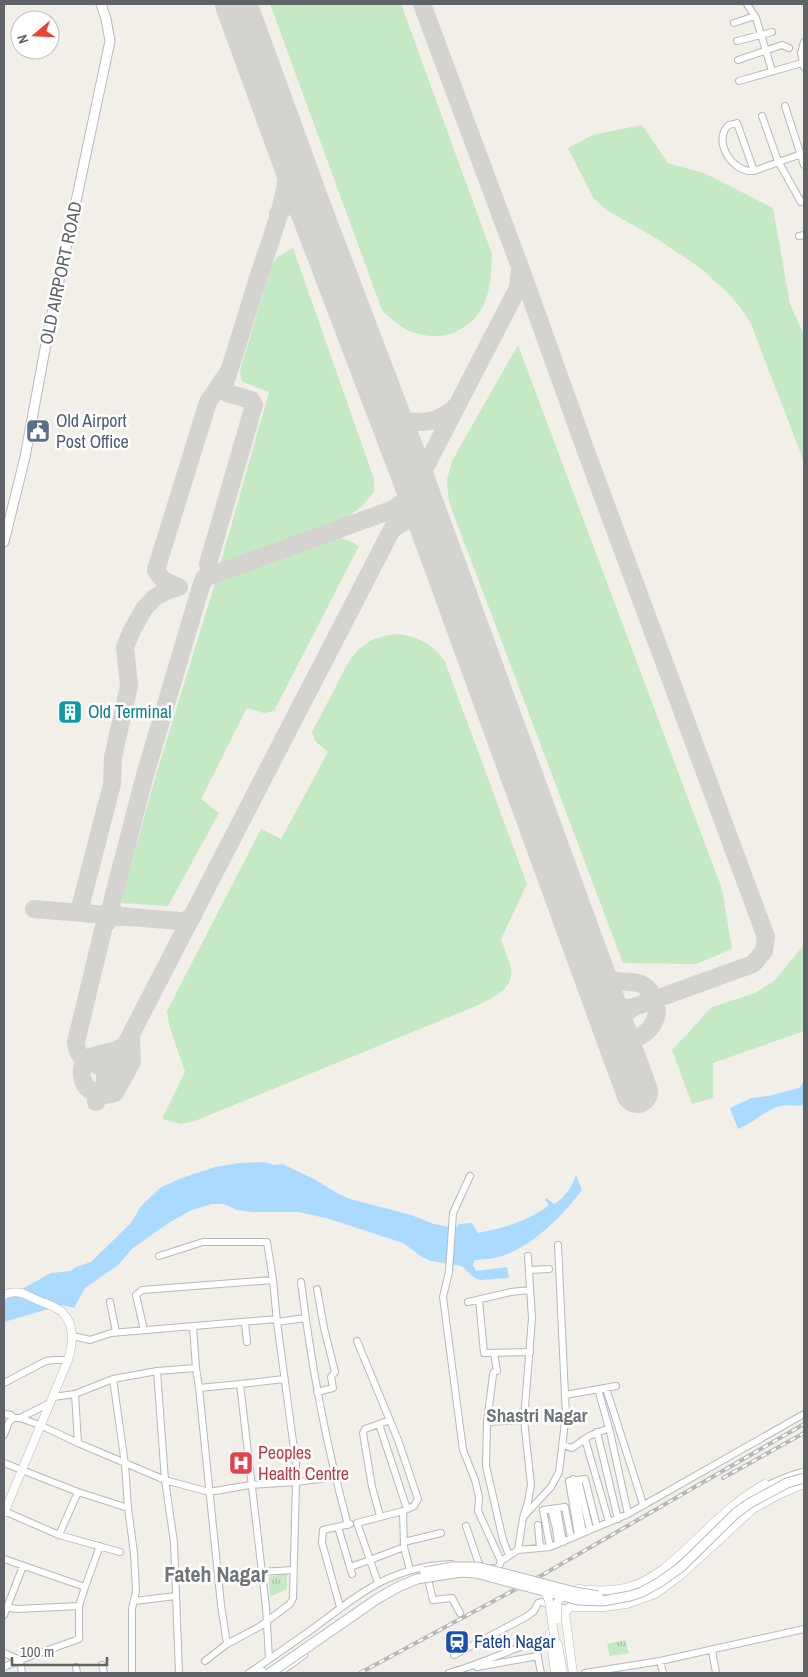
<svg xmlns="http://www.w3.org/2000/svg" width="808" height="1677" viewBox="0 0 808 1677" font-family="'Archivo Narrow',sans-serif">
<defs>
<pattern id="park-tufts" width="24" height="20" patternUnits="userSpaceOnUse" patternTransform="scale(1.25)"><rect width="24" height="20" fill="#c5e8c5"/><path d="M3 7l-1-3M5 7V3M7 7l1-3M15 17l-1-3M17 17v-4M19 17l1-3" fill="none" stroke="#a3c0a4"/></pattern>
</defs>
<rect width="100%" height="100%" fill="#f1efe8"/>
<!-- grass -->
<path fill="#c5e8c5" d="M270,4H401L492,254C491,272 491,294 481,310C465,335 436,342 410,331C399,327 390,318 382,310Z
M642,125L668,163L704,173L773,208L790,304L804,335V462L751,324L740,307L728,293L699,267L654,237L608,211L594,199L568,148L593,135Z
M293,248L374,479V492L362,506L349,516L220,565L269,392L243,382L241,379L240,371L271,266L277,257Z
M518,345L722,889L732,949L696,964L623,963L449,502L447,480L452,461Z
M342,536L343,539L352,542L359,546L274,711L264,713L247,708L201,799L219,813L168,906L122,903L121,901L156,775L215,583Z
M398,634C419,637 433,644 445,662L527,884L501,939C504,949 509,959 511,969C514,990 491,999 476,1006L195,1121L181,1124L162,1119L185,1072L169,1025L167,1011L261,829L281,839L328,752L315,741L312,732C320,717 328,702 336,686C351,656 360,637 398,634Z
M804,945V1031L713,1063V1098L692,1104L672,1050L712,1007L755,993L774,981Z"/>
<!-- park -->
<path fill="url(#park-tufts)" d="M287,1573V1589L270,1597L269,1577Z
M625,1640L629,1653L610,1656L607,1644Z"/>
<!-- water -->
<path fill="#aadaff" d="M804,1081V1105C796,1107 788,1104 780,1106C764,1111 753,1123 738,1129L730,1108L751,1098L769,1096L799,1088Z
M264,1162L274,1165L282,1164L314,1179L337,1193L350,1199L411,1215L434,1224L456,1228L459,1224L472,1223L478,1233C503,1228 529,1221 549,1205L545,1200L546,1198L554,1204C565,1198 572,1186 576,1175L582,1190C564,1214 535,1244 505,1255C496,1259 484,1259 475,1260L473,1265L476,1271L507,1267L509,1278L480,1280L474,1278L462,1266L431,1261L422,1257L403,1243L326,1218L298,1212H252L237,1210L224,1204H212L192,1210L170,1222L133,1248L118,1265L85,1288L74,1308L62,1305L4,1322V1299L51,1273L71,1271L74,1268L91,1262L131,1223L141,1206L160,1188L179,1179L215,1167L240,1163Z"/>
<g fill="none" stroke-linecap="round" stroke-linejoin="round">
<!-- taxiway -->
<path stroke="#d4d3d0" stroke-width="18" d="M422,4L520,267L587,454L766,937L764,951L753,964L634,1007C621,1015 617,1024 617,1039
M278,214C286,205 292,202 303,202L311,210
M385,404C399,428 437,427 455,407
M418,493L417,488L420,477L518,288L520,270
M392,530C410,515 417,518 433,533
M216,574L212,573L208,564L254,405L251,400L227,393L225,388V383C237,348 247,313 258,278C271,238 295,181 286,141
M204,578L394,509L407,498
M34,909L179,921H184L193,916
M88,914L84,912L81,904L112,784L113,757L129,686L125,647L132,630L144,609L154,598L166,591L179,587C169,583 160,580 156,570L208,402L229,371
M119,916L112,911L111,906L145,775L202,583L207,577
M588,957C594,968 601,976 613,980C629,985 642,976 653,996C671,1030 620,1058 602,1025C594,1012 592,977 589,961
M601,994C610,1005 620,1010 634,1007
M127,1042C125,1045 122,1048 118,1049C104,1056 79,1051 82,1076C83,1083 87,1089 93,1092C100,1097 107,1095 115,1093L132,1062L131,1035
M104,1086C112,1054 78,1073 76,1042L104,926L111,918L119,916
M96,1102L403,508L411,490L412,475"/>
<!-- runway -->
<path stroke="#d4d3d0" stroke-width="42" d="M236,4L311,210L412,475L637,1092"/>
<defs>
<path id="minor" d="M747,4L756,18L772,71
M734,23L755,16
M737,41L772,32
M804,42L801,53L804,67
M738,60L782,45L789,48
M739,81L802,63
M785,106L804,165
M762,116L778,161L801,202
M754,171L737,123C734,124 731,124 729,125C712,139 731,173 754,171L804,153
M799,236L804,235
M470,1176L453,1213L449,1272L443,1297L463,1450L475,1480L479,1497L478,1511L501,1561
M558,1245L565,1395
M159,1256L203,1242H267L273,1280L277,1322
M529,1270L549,1269
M301,1282C311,1364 326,1445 348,1525
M479,1300L484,1353L530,1352
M110,1302L116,1332
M468,1302L511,1292L530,1290
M305,1318L277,1322L296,1464V1482L335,1477
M245,1323L247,1342
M193,1327L196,1368L199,1388L221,1605L227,1644
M144,1330L136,1295L142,1290L273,1280
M73,1336L90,1340L111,1333L277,1319
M357,1341L398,1440L418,1499L414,1506L403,1511L357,1523L370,1560L404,1547
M494,1353L497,1371L494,1372L493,1375L487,1422L486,1466L503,1540L509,1555
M157,1371L165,1480L174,1542L179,1673
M4,1383L46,1361L54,1360H68
M240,1384L284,1379
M199,1388L240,1384L266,1607L269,1659
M606,1388L643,1504
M598,1389L610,1432L628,1514
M317,1392L333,1388L331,1377L335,1372L324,1328L317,1289
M75,1394L78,1443
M53,1397L75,1394L113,1379
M4,1414L11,1415L14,1418
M20,1418L50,1403
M487,1422L524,1420
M379,1424L407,1509
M597,1432L618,1519
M4,1435L9,1422L14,1418H20L42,1426L78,1443L165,1480L209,1492L250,1485L296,1482L293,1598L290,1604L259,1627L227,1644L205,1661
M585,1439L609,1522
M563,1445L572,1448L589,1436L609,1428
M4,1463L78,1492L128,1508
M573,1479L583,1533
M578,1480L590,1530
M557,1509L563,1542
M551,1510L556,1528L558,1544
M4,1511L59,1535L120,1552
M403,1511L404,1547L410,1570
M525,1515L551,1487L559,1472L566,1414L565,1395L616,1386
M380,1516L372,1487L363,1433L365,1429L390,1420
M538,1525L540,1548
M466,1526L479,1564
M338,1527L352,1574
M59,1535L78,1492
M578,1535L569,1481L585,1479L597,1527
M404,1542L441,1533
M550,1547L543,1510L565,1507L571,1538
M518,1550L523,1518L528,1502L531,1485L524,1420L532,1318L528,1256
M4,1559L85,1587L79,1606V1639L20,1660L4,1653
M350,1567L370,1560L378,1583
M493,1568L498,1569L501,1561L518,1550L550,1547L628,1514L804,1414
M260,1572L293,1570
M427,1575L433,1600L452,1598L460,1613
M85,1587L100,1546
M134,1601L176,1596
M4,1607L17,1609L79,1606
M340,1607L322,1543L323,1530L350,1524
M4,1615L23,1566
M712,1650L716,1673
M454,1655L526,1617L534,1611L538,1603L541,1602L567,1609
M660,1661L663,1673
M102,1665L104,1673
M4,1667L20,1660L22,1673
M76,1667L77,1673
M477,1667L538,1656
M132,1673V1609L136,1591L134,1553L128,1508L125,1464L113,1379L157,1371L196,1368
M249,1673C271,1658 293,1643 315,1627C361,1593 390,1567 451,1564
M279,1673L304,1655
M449,1673C479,1665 506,1651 535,1642L541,1673
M585,1673L660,1661L804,1629"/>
<path id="tertiary" d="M4,1295C17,1289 25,1294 37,1300C45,1303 56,1306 62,1312C76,1325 73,1344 68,1360L4,1513
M578,1589C596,1591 618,1592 635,1585C654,1578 670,1564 685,1550C710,1527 735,1500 765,1484
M550,1633L555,1673
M558,1645L563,1673
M573,1673L565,1613L570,1607H604L627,1604L655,1594L681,1575L753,1509L780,1494L804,1484"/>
<path id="secondary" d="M4,542L25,457L48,333L110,41L106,19L101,4
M741,1505C759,1490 781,1479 804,1473
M261,1673L262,1672"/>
</defs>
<!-- minor casing -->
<use href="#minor" stroke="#b5b8bc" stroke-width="8"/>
<!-- tertiary casing -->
<use href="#tertiary" stroke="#b5b8bc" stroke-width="9"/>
<!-- secondary casing -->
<use href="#secondary" stroke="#b6babf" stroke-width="11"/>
<!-- minor -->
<use href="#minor" stroke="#fff" stroke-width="6"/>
<!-- tertiary -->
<use href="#tertiary" stroke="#fff" stroke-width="8"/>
<!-- secondary -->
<use href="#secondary" stroke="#fff" stroke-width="9"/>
<defs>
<path id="rail" d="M723,1478L804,1433
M360,1673L544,1574L804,1424"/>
</defs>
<!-- rail casing -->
<use href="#rail" stroke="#b6b7b8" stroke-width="4"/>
<!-- rail -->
<use href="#rail" stroke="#fff" stroke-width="2" stroke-dasharray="5.5" stroke-linecap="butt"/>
<defs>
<path id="tertiary-bridge" d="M545,1591L549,1601L555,1641L558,1645
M557,1619V1603L562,1596"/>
<path id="secondary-bridge" d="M425,1572L452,1567H478L575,1592L598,1596
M270,1673L377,1599L398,1587L417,1579L429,1577L461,1572L476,1573L578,1600L603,1601L630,1596L642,1592L660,1582L681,1567L736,1513L750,1503L787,1483L804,1478"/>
</defs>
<!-- tertiary-bridge casing -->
<use href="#tertiary-bridge" stroke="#b5b8bc" stroke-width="9" stroke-linecap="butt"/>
<!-- secondary-bridge casing -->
<use href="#secondary-bridge" stroke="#b6babf" stroke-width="11" stroke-linecap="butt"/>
<!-- tertiary-bridge -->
<use href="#tertiary-bridge" stroke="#fff" stroke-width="8"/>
<!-- secondary-bridge -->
<use href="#secondary-bridge" stroke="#fff" stroke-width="9"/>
</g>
<!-- icons -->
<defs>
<symbol id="civic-square" viewBox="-11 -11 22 22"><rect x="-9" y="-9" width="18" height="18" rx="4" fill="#5c6f8a" stroke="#fff"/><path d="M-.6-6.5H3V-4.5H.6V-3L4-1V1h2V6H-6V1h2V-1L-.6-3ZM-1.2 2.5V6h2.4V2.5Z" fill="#fff"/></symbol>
<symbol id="building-square" viewBox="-11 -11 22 22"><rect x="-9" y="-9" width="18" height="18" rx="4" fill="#0f9aa8" stroke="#fff"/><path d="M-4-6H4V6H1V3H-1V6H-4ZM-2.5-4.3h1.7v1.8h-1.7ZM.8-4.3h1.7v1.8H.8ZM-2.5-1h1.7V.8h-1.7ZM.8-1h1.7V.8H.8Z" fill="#fff"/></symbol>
<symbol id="hospital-square" viewBox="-11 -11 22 22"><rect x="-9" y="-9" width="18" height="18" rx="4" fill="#e0444e" stroke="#fff"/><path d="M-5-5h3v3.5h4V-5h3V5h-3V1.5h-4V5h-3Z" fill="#fff"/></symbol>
<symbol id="station-square" viewBox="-11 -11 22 22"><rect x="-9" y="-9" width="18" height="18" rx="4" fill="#1a4fb4" stroke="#fff"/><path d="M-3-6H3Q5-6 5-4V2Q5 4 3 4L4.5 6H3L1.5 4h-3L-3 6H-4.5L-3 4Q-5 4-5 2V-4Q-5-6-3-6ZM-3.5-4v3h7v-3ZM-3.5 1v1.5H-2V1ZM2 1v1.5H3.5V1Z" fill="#fff"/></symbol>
</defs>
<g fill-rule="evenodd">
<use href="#civic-square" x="24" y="417" width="28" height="28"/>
<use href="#building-square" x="56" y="698" width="28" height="28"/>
<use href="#hospital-square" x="227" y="1449" width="28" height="28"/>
<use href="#station-square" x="443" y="1628" width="28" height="28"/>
</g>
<g text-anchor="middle" stroke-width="5" stroke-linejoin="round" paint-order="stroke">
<!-- street labels -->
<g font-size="18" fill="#5f6368" stroke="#fff">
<text transform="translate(61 273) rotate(-78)" y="6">OLD AIRPORT ROAD</text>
</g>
<!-- service labels -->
<g font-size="18" fill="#4e5e75" stroke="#fff" text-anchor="start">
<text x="56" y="427">Old Airport<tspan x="56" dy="21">Post Office</tspan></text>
</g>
<!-- culture labels -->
<g font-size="18" fill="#0d838f" stroke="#fff" text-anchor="start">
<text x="88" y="718">Old Terminal</text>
</g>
<!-- health labels -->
<g font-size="18" fill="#be3a42" stroke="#fff" text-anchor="start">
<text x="258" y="1459">Peoples<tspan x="258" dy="21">Health Centre</tspan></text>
</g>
<!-- transit labels -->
<g font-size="18" fill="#164399" stroke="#fff" text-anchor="start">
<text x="474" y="1648">Fateh Nagar</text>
</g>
<!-- neighbourhood labels -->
<g font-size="19" font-weight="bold" fill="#70757a" stroke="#fff">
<text x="537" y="1422">Shastri Nagar</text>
</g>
<!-- district labels -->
<g font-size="22" font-weight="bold" fill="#70757a" stroke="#fff">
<text x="216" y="1582">Fateh Nagar</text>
</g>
</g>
<!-- border -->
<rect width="808" height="1677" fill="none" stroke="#5f6368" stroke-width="10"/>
<!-- north arrow -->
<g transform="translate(35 35) rotate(251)"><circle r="24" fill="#ffffff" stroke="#bfc1c3"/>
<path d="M0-4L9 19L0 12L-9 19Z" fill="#ea4335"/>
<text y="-8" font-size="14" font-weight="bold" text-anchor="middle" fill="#5f6368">N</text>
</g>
<!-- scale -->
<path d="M12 1657v8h95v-8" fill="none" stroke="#5f6368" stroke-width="2.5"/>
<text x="20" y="1657" font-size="15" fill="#5f6368" stroke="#ffffff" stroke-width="4" paint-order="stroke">100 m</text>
</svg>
